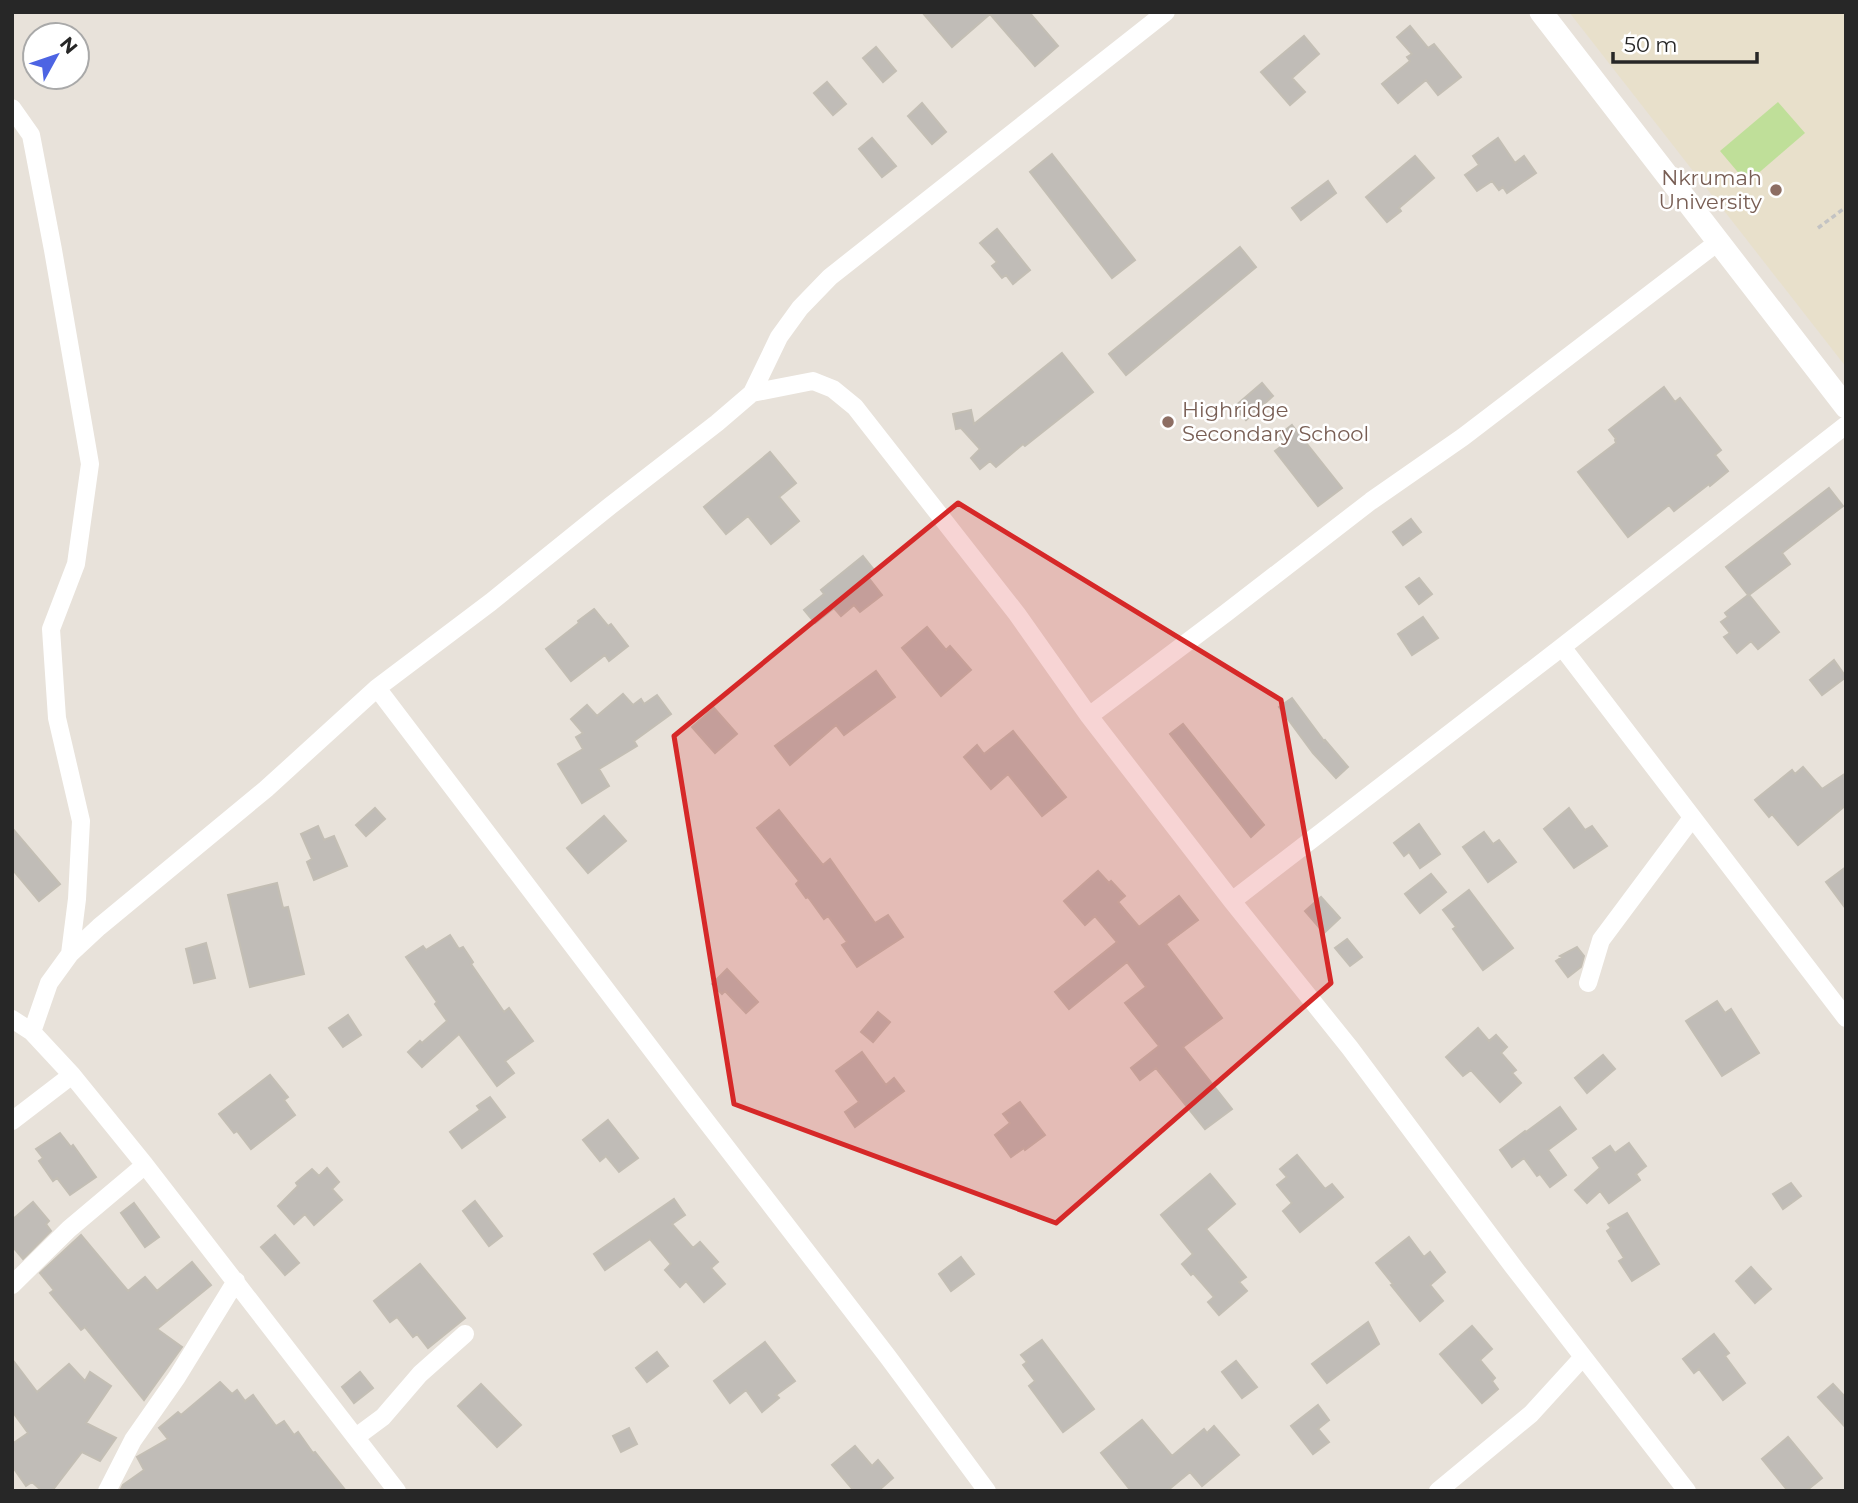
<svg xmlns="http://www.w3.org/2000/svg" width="1858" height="1503" viewBox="0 0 1858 1503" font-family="Montserrat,sans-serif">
<rect width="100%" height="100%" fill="#e8e2da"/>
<!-- education -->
<path fill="#e8e0cb" d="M1569,12H1846V367Z"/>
<!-- pitch -->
<path fill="#bfdf99" d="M1778,102L1805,133L1747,183L1720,151Z"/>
<!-- building -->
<path fill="#c0bcb7" stroke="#c3beb4" stroke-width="2" d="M922,12H1029L1058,46L1035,66L990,14L952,47Z
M1410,26L1428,48L1434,44L1461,77L1438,95L1426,80L1398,103L1382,84L1410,61L1407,57L1412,54L1397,37Z
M1304,36L1319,54L1292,78L1305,92L1290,105L1261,72Z
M876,47L896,71L883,82L863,58Z
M827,82L846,104L833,115L814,93Z
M922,103L946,132L932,144L908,116Z
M872,138L896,166L882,177L859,149Z
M1498,138L1515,163L1524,156L1536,173L1507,193L1503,187L1499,190L1492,181L1477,191L1465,175L1479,165L1473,156Z
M1052,154L1135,260L1112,278L1030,172Z
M1415,156L1434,178L1399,208L1401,211L1387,222L1366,197Z
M1328,181L1336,193L1301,220L1292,208Z
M997,229L1030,270L1013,284L1006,275L1002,278L992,266L997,262L980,243Z
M1240,247L1256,267L1126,375L1109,354Z
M1062,353L1093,392L1025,446L1023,444L996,467L990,461L980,469L971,458L980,449L961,428L956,429L953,414L971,410L974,424Z
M1262,383L1273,396L1246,420L1234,407Z
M1664,387L1675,402L1680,398L1721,450L1715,455L1728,471L1710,486L1709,484L1674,511L1669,505L1628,537L1578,472L1616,443L1615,440L1616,439L1609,430Z
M1292,425L1342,488L1318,506L1275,451L1286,443L1279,435Z
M770,452L796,483L779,497L799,521L771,544L748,516L726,534L704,507Z
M1829,488L1843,506L1782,553L1790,564L1749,595L1779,632L1758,649L1751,641L1737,653L1724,637L1730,633L1721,622L1728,617L1725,613L1748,595L1726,567Z
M1411,519L1421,532L1403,545L1393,532Z
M863,556L875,571L868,577L882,595L860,612L854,605L841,616L834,608L815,623L804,610L824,594L821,590Z
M1419,578L1432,594L1419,604L1406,587Z
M594,609L608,626L611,624L628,646L609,661L605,655L571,681L546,649L579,623L578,621Z
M1423,617L1438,638L1412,655L1398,634Z
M927,627L946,650L950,646L971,670L941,696L902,648Z
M1834,660L1846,677L1822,695L1810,680Z
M876,671L895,697L844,735L836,725L790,765L775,746Z
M623,694L633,705L641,699L644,704L657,695L671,714L634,741L637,746L599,769L609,786L582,803L558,764L583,749L576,737L583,733L571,719L587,705L597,716Z
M1292,698L1324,741L1325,740L1348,767L1336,778L1313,753L1279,707Z
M714,708L737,734L715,753L692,727Z
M1183,724L1264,825L1251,837L1170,734Z
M1013,731L1066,797L1042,816L1008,774L991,789L964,757L977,745L984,754Z
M1803,767L1822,789L1846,773V805L1798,845L1772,814L1769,817L1755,800L1792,770L1795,774Z
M375,808L385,819L366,836L356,825Z
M1569,808L1585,830L1592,826L1607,846L1574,868L1544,829Z
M779,810L823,865L830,859L875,923L888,915L903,937L857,967L842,945L847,942L828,916L824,919L808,897L806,898L796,884L799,881L757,828Z
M604,816L626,841L588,873L567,848Z
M1419,824L1440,854L1420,868L1409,852L1404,856L1394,843Z
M318,826L324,840L334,836L347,866L314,880L307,862L312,859L301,834Z
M12,828L60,884L39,901L12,869Z
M1484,832L1493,844L1499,840L1516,862L1488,882L1463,847Z
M1846,867V909L1826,882Z
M1098,871L1109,883L1111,881L1125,896L1118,902L1139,927L1179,896L1198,920L1166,944L1222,1018L1183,1047L1232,1109L1205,1129L1156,1068L1140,1080L1131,1068L1159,1046L1125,1003L1146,987L1127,962L1069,1009L1055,992L1117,942L1095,916L1085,925L1064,901Z
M1431,874L1446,892L1420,913L1405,894Z
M277,883L283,908L288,907L304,974L250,987L228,895Z
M1469,890L1513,948L1483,970L1453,929L1456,927L1443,910Z
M1321,897L1340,918L1324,933L1305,911Z
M450,935L459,949L463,947L473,962L471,964L504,1012L509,1008L533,1041L505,1061L514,1073L497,1086L459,1034L422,1067L408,1052L420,1041L422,1043L447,1021L435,1004L437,1002L406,957L423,946L426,950Z
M1347,939L1362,957L1350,966L1335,948Z
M206,943L215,978L194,983L186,949Z
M1577,947L1584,956L1581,967L1568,977L1556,961L1562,957L1560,956Z
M727,969L758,1002L746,1013L725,991L722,994L712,984Z
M1717,1001L1725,1013L1731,1009L1759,1053L1722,1076L1686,1021Z
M878,1012L890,1022L873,1042L861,1032Z
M348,1015L361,1035L343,1047L329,1028Z
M1478,1028L1489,1041L1496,1035L1507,1047L1501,1053L1516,1070L1512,1073L1521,1083L1500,1102L1471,1070L1463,1076L1446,1057Z
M862,1052L886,1085L894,1078L904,1091L855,1127L845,1112L859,1102L836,1071Z
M1603,1055L1615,1069L1587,1093L1575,1078Z
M270,1075L288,1097L284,1100L295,1115L251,1149L237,1131L234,1133L219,1114Z
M490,1097L505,1117L462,1148L450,1132L480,1110L477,1106Z
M1020,1102L1045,1135L1025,1150L1024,1148L1011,1157L995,1135L1010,1123L1003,1114Z
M1560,1107L1576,1129L1548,1150L1566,1175L1550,1187L1540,1174L1537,1176L1524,1158L1512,1167L1500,1150L1525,1131L1526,1132Z
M608,1120L638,1158L619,1172L606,1156L600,1161L583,1140Z
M60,1133L71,1147L73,1145L96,1177L70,1195L57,1178L53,1181L39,1161L43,1158L36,1149Z
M1629,1143L1646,1166L1636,1174L1640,1180L1609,1203L1600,1191L1587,1203L1575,1190L1600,1168L1593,1158L1610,1146L1615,1153Z
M1297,1155L1325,1189L1332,1184L1343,1197L1300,1232L1283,1211L1292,1203L1277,1185L1287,1177L1280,1169Z
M327,1168L339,1182L332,1189L342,1200L314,1225L305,1214L294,1224L278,1206L298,1186L296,1183L312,1169L319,1176Z
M1210,1174L1235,1204L1206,1229L1246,1277L1239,1282L1247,1291L1219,1315L1208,1302L1214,1297L1193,1273L1191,1275L1182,1264L1193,1254L1161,1215Z
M1791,1183L1801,1196L1783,1209L1773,1194Z
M674,1199L685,1215L672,1224L693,1248L700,1242L718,1262L711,1268L725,1284L704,1302L686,1281L680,1287L665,1270L671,1264L650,1239L605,1270L594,1254Z
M475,1201L502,1236L489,1246L463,1211Z
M33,1202L49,1221L46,1224L51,1231L23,1259L12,1246V1220Z
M134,1203L159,1237L145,1247L121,1213Z
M1627,1213L1659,1264L1632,1281L1619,1261L1624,1258L1607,1231L1611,1228L1608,1224Z
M81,1235L128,1291L145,1277L157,1291L192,1262L211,1285L157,1329L182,1347L144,1400L85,1327L81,1330L50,1293L54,1290L40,1273Z
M275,1235L299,1263L285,1275L261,1247Z
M1409,1237L1424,1257L1430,1252L1445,1272L1430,1285L1443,1301L1420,1321L1391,1285L1393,1284L1376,1263Z
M961,1257L974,1274L951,1291L939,1274Z
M420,1264L465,1318L428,1348L417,1334L413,1337L397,1317L390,1322L374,1301Z
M1751,1267L1771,1289L1755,1303L1736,1281Z
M1368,1322L1379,1344L1327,1383L1312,1364Z
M1472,1326L1492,1349L1480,1360L1495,1378L1492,1381L1498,1389L1482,1403L1440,1354Z
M1714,1334L1729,1353L1725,1356L1745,1383L1723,1400L1699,1369L1694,1373L1683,1359Z
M1042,1340L1094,1409L1063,1432L1029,1386L1035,1381L1023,1365L1027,1362L1021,1355Z
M765,1342L795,1381L776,1395L779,1398L762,1412L746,1390L730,1403L714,1381Z
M657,1352L668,1366L647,1382L636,1368Z
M12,1359L37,1392L69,1364L85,1381L90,1372L111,1386L86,1423L116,1438L100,1461L82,1452L52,1491H42L32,1482L26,1486L12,1466V1444L28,1433L12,1411Z
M1236,1361L1257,1387L1242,1398L1222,1372Z
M360,1372L373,1388L354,1403L342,1387Z
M220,1382L232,1394L237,1390L245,1401L253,1395L276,1426L284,1421L294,1435L298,1432L313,1453L315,1452L346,1491H120L123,1485L144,1470L137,1457L168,1439L159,1428L178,1412L181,1415Z
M481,1384L521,1425L497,1447L458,1406Z
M1833,1384L1846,1398V1428L1818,1397Z
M1318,1405L1329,1420L1318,1429L1329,1442L1313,1454L1291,1426Z
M1142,1420L1172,1456L1204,1429L1207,1433L1214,1426L1239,1455L1202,1486L1190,1472L1167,1491H1131L1101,1453Z
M629,1428L637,1444L621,1452L613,1436Z
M1788,1437L1822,1478L1806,1491H1788L1762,1459Z
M855,1446L872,1466L878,1460L893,1478L878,1491H854L832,1465Z"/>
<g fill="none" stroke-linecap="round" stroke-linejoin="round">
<!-- path -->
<path stroke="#c3c3c3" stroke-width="3.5" stroke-dasharray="5 3.5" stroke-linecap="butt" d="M1818,228L1846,207"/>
<!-- minor -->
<path stroke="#fff" stroke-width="18" d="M12,108L31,135L53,250L90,464L76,564L51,629L57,718L81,821L77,899L70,954
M752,393L813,381L833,389L855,407L1017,614L1089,716L1232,901L1350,1048L1512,1265L1687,1491
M1562,647L1846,1018
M377,688L693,1104L888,1357L987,1491
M1089,716L1226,613L1371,501L1463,437L1718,242
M1232,901L1562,647L1846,425
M1588,983L1601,940L1692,818
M12,1019L32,1032L72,1075L145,1165L397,1491
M32,1032L49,983L70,954L99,927L266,789L377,688L491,602L610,506L717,423L752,393L779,337L800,308L830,277L1166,12
M12,1121L72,1075
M12,1285L69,1229L145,1165
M356,1437L383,1417L420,1374L465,1334
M107,1491L133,1440L177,1377L236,1281
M1438,1491L1531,1414L1583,1357"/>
<!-- tertiary -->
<path stroke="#fff" stroke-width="23" d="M1541,12L1846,407"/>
</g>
<!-- marked area -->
<path fill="#d62828" fill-opacity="0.2" stroke="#d62828" stroke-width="5" stroke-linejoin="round" d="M958,503L1281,700L1331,983L1056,1223L734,1104L674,736Z"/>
<!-- markers -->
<g fill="#8d6e63" stroke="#fff" stroke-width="2.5">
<circle cx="1776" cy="190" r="7"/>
<circle cx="1168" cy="422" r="7"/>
</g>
<g text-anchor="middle" stroke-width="5" stroke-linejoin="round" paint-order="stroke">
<!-- education labels -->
<g font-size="21" fill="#785e54" stroke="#fff" text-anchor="end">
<text x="1762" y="185">Nkrumah<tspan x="1762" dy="24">University</tspan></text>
<text x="1182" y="417" text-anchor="start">Highridge<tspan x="1182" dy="24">Secondary School</tspan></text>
</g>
</g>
<!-- border -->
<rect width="1858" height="1503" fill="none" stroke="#272727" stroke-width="28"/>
<!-- north arrow -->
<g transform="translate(56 56) rotate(50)"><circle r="33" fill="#ffffff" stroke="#a9a9a9" stroke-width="2"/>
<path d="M0-5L12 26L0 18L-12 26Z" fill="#4d64e3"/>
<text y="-10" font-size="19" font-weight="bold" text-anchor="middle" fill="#272727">N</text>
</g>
<!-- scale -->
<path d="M1613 52v10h144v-10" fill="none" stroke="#272727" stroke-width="3.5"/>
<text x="1624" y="52" font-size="21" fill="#272727" stroke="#ffffff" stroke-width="5" paint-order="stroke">50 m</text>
</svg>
